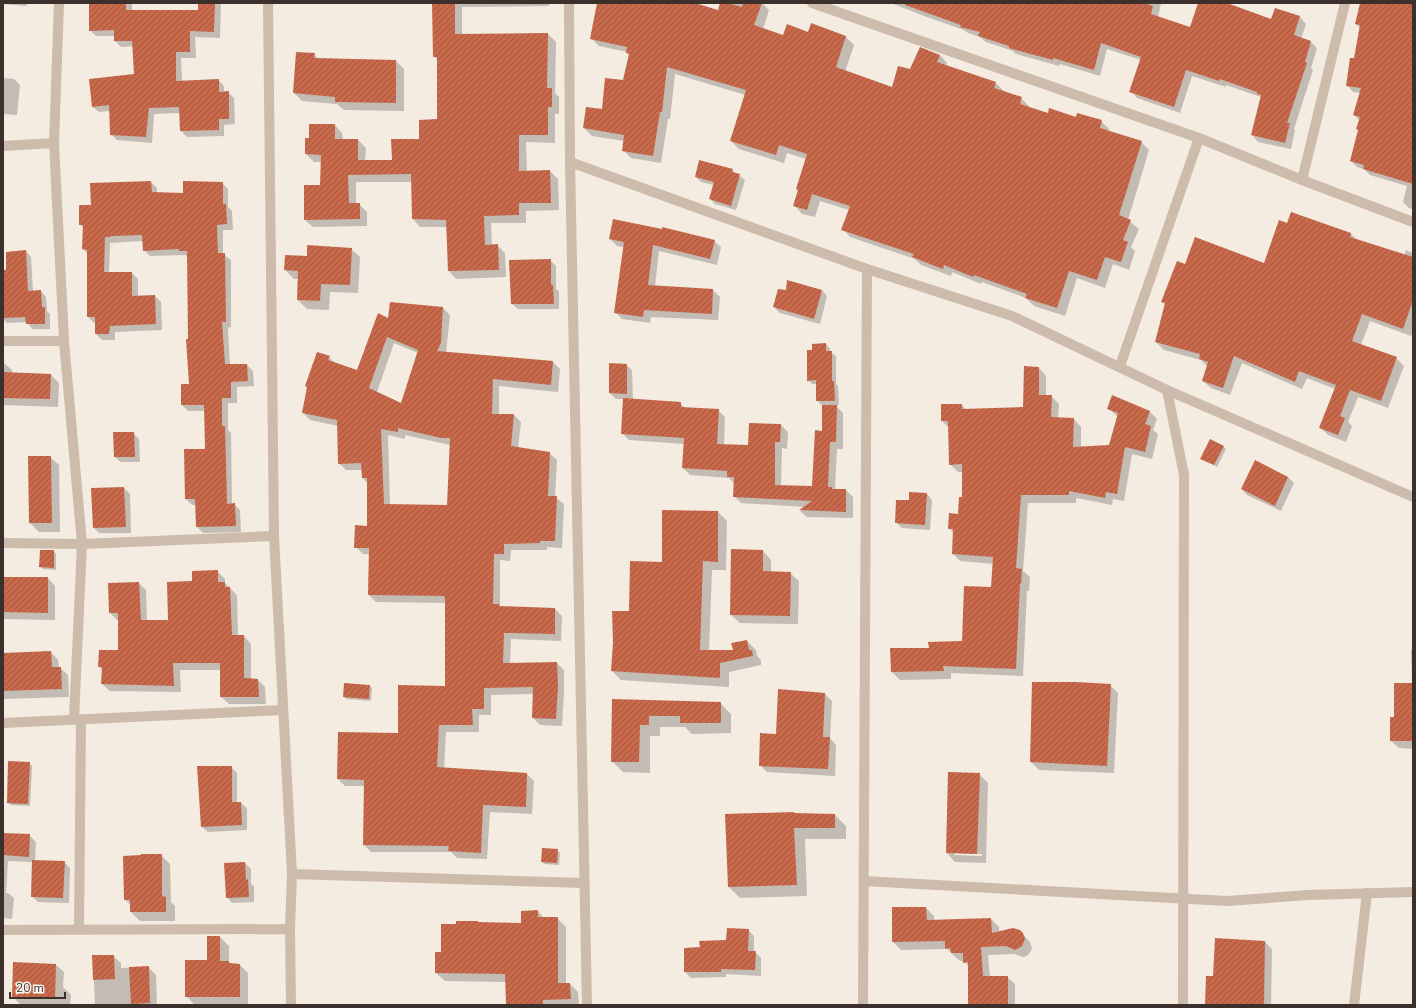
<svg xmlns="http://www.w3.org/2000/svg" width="1416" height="1008" viewBox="0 0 1416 1008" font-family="'Nunito Sans',sans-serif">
<defs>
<pattern id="building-hatch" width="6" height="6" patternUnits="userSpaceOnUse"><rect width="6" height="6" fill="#c8694b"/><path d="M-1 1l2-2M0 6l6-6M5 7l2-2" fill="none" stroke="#a4573f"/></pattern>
</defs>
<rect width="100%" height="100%" fill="#f4ebe1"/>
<!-- shadow -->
<path fill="#0003" fill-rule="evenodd" d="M3,3H27V6L3,4Z
M90,3H132V11H199V3H221L220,38L195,37L196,58H181L182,81L218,80L224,86V92H228L234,98L235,124L224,125V136L187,137L181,131L180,113L154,114L152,143L117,140L111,134L110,111L99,112L93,107L135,75L134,46L121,47L115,41V36H96L90,30Z
M433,3H549V6L462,7V34H548L556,42L555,93L559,97V114H555V143L526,142L527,171H550L558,179L559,210L526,211V223H491L492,245H497L505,253L506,277L456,279L449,271L447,227H420L413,219L412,182H356V204H359L367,212V226L313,227L305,220L321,186L322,162H314L306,154L310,139L335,125L342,133L343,140H358L366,148L365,161H393L420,140L438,120V60L434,56Z
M598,3H691L719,11L721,3H762L769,10L763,29L784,36L809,33L812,25L846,37L854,45L845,72L892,88L910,71L940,55L947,63L946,66L996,83L1004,91L1021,98L1029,106V108L1048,114L1101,121L1109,129L1108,132L1141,142L1149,150L1128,220L1139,229L1131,247L1135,251L1129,270L1113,264L1105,288L1077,278L1065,316L1034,306L1026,298L982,282L981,284L952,272L951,276L921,265L915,259L850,237L843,229L849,210L820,201L815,217L802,214L795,206L806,159L787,153L784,163L739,149L731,141L746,95L675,74L670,119H668L661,163L631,158L623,150L624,141L592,136L584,128L603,110L624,81L630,55L627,52L599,46L591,38Z
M891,3H1161L1158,17L1191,28L1199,3H1221L1272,20L1276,9L1300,17L1306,24L1301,39L1311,42L1317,48L1311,68L1313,70L1294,129L1295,130L1291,149L1258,142L1252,135L1261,97L1226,85V87L1192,76L1180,113L1137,98L1131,91L1141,60L1107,49L1100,76L1060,64L1059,66L1016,54L1013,51L986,42L980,37L968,33L964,30L924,16Z
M1361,3H1400L1413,21V209L1409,208L1403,202L1407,186L1370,175L1364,169L1357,167L1351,161L1359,130L1360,121L1354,115L1360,93L1353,92L1347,85L1355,59L1360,28L1356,24Z
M314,54L319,60L396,61L404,69V111L344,110L337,104L302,101L294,93Z
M3,57V78L14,79L20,85L17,115L3,114Z
M732,170L745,180L736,210L715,204L710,199L714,185L701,182L696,177Z
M151,182L157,188V194H184L222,183L228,189V207L232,211L233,230H223V254L231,260V327L228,328L230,365H247L253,371L254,386L237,387V403H228V430L231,433L232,504H234L240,510L241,532L203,533L197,527L196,505H192L186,499L206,450L205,411H188L182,405L190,385L188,256L184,255L150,256L144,250L143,241L110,243L109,273H132L138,279V296H155L161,302L162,330L115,332V340H102L96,334V323H94L88,317V254L83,249L84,229L80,224L92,206Z
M1288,224L1351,234L1357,240L1404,256L1406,250L1413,253V329L1411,336L1370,321L1361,345L1396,358L1404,366L1388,408L1358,397L1348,422L1352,426L1346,442L1328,435L1321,428L1335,389L1307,378L1302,389L1242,363L1230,395L1211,388L1203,381L1208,367L1201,360L1164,350L1156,342L1166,305L1162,302L1186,265L1264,264Z
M610,239L714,241L721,247L717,265L659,251L655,286L713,290L720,297L718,320L651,317L650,323L622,319L615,312L624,247L617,246Z
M351,249L360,257L358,293L330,292L329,310L307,309L298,300L299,279H294L285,270L286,256L308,257Z
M26,251L31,257L33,292L41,291L46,297L47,311L50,314V329H32L27,322L7,323L3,319V271H7Z
M550,260L556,266V289L559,291V309H518L512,304Z
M822,290L827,296L820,324L780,313L774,307L786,291Z
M443,308L450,315L446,353L553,362L560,369L558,392L499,386V415H514L521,422L518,448L549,453L557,460L555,497L564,504L562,548L547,547V550H511L510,561L500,560V607L555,609L562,616L561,641L511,639L510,664L557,663L564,670V694L562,726L540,725L533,718V694L491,695V715H479V732H446L444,769L527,774L534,781L532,814L490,812L487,859L457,858L451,852H371L364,845L365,786H345L338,779L399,734L446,687V603L376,602L369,595L370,554H363L356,547L368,527V484L363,478V470H346L339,463L338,426L310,420L303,413L307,388L306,386L329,357L336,364L357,372L389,319ZM394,343L418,353L402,404L377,392ZM388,435L405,439V435L450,445L448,506H390Z
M826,344L830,349V352L836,356V384L838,386L839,405H835L843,413V449H837L835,490H846L853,497V518L807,517L800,511L806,507L741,503L734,496V483L729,478L690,475L683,468L684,444L629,440L622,433L624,399H616L610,393L626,365L632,370L633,400L680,403L685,408L718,410L725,417L724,445L749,446L750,424L781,425L788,432L787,449L782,448L781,486L813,487L823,432V405H821L817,400V384H812L808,380L813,351Z
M3,358V362L12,370V374L51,375L59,383L58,407L3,405Z
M1039,368L1046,376V396H1051L1059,404L1058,418L1074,419L1081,427V447L1110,446L1118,417L1108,408L1149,411L1157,419L1153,430L1158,434L1152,459L1132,454L1124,501L1113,499L1112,505L1076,498V503H1028L1023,571L1030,577L1029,591H1027L1023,676L951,673V679L900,680L892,672L930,649L963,642L992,588L994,564L960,561L953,554L954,533L949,528L959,515L963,498V472H958L950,464L949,428L942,421L962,405L966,410L1024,408Z
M133,433L139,439L140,462H121L115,457Z
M1223,446L1226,449L1217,467L1202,459Z
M29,457H50L59,465L60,532H39L30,523Z
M1255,462L1288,477L1294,483L1281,511L1247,495L1242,489Z
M124,488L130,494L131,533H99L94,528Z
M927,494L932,500L930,530L902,528L896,522L910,502Z
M718,512L727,521L726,570H712L709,651H734L747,641L756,650L757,656L761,660V665L729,672V687L621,680L612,671L629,612L663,563Z
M732,550L763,551L771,560V572L790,573L799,581L798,624L740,623L731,615Z
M54,551L56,554V570L43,569L40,567Z
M217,571L225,579V583L237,595L238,636H244L251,644V680H258L265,687L266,704H229L221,697V670H180L181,692L110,691L102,684L103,670L99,667L119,651V620H117L110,613L109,584L139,583L146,590L147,621H169L194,582Z
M3,577L48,578L55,586V620L3,619Z
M1411,650H1413V749L1399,748L1391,741L1412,684Z
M51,652L58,660L59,668H60L68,675L69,697L3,699V654Z
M1110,685L1118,693L1114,773L1039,770L1031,762Z
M369,686L372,688L371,701L347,699L344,697Z
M825,694L832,701L830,738L836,745L835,776L767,772L760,765L776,735Z
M613,700L720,703L731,714V733L692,734L685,727H660V736H650V773L623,772L612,761Z
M29,763L32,766L30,806L11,805L8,803Z
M231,767L237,773V803H241L247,808V830L208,832L202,827Z
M979,774L988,783L986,863L955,862L947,853ZM954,853L982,854V856L954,855Z
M795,814L835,815L846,826V839H805L807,896L740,898L729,887Z
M3,834L29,835L36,842L35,862H64L70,868L69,903L38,902L32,896L33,862L8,861L6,893H8L14,898L12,919L3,918Z
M557,850L560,853L559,865L544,864L542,861Z
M161,855L170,864L171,902L175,906V921H140L131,912V906L125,899Z
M245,863L251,869V884L254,886V902L232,903L227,897Z
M926,908L934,916V921L991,919L999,927V932L1020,931L1030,942L1032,948L1031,951L1027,956L1023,957L1015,954L988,955L990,977H1007L1015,984V1005H969V967L964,961H960L947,949L901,950L893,942Z
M538,911L544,918H557L566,927V984H570L578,992L579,1005H507L506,982L445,981L436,973L442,953L479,923L522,924Z
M748,930L754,936V952H755L761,958V976L726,974V977L691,978L685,972V948H701L727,941Z
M208,937H220L229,946V962L231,964L240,965L248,973V1005H195L186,996L208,961Z
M1265,942L1272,949L1271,1005H1206L1214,977Z
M93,956H113L121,963V968L148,967L156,975L157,1005H95Z
M56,965L64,972L63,987L71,995L70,1005H21L13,997Z"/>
<!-- building -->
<path fill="url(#building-hatch)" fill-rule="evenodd" d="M89,3H126V10H198V3H215L214,32L190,31V52H176V81L219,79V92L229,91V119H219V130L180,131L179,107L149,108L146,137L110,135L109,105L92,107L89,79L134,74L132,41H114V30L89,31Z
M432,3H455V34L548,33L547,88H552V107H548V135H519V171L550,170L551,203H519V215L484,216L485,245L498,244L499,270L448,271L446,220L412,219L411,174L348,175L349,203H360V219L304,220V185H320L321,155L305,154V138H309V124H335V139H358V160H392L391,139H419V120L437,119V57H433Z
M597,3H695L718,10L720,3H727L742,7L743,3H762L754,25L783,35L787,24L808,32L811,23L846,36L836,67L892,87L898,66L910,69L920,47L940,55L937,62L996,82L994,88L1022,97L1020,104L1048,113L1049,108L1076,117L1077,113L1102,120L1100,128L1142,141L1119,215L1131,220L1123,240L1128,242L1121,262L1105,257L1097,280L1069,271L1057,308L1025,298L1027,294L974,275L973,277L944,265L943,269L912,257L914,254L841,230L850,206L812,194L807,210L793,206L798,190L796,189L807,154L779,145L776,155L730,141L746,90L667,67L662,112H660L653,156L622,151L624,135L583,128L586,107L602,109L605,78L623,80L629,54L626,53L627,47L590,39Z
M905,3H1144L1153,6L1151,14L1190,27L1198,3H1227L1271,19L1275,8L1300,16L1294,35L1311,41L1305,62L1307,63L1287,123H1290L1285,143L1251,135L1261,95L1257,94V92L1220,79L1219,81L1186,70L1174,107L1129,92L1141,57L1101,43L1094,70L1053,58V60L1009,48V46L978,36L980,32L960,27L961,25L905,5Z
M1360,3H1413V184L1363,169L1364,165L1350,161L1358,130L1356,129L1360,117L1353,115L1361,88L1346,86L1350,58H1354L1360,25L1355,24Z
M296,52L315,53L314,58L396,60V103L335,102V97L293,93Z
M699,160L733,169L732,172L740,174L731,206L709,199L714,182L695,177Z
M151,181L152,192L183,193V181L223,182V204H226L227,224L217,225L218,253H225L226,322H222L225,364H247L248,381L231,382V398H222V426H225L227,504L235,503L236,526L196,527L195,499H185L184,449H205L204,405H181V384H189L186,339H188L187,251H179V249L143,251L142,235L111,236V237H105L104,272H132V296L155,295L156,324L110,326L109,334H95V317H87V250L82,249L83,225H79V205H91L90,183Z
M1291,212L1351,233L1350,237L1413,257V300L1403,329L1362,314L1352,341L1397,357L1381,401L1350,390L1340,416L1345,418L1338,435L1319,428L1336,385L1299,371L1295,382L1234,356L1223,388L1202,381L1208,362L1199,359L1200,354L1155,342L1165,303L1161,302L1177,261L1185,264L1195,237L1264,263L1279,220L1287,223Z
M613,219L662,229V227L715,240L710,259L653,245L648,285L713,289L712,314L644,310L643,317L614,313L624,242L609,239Z
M307,245L352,248L350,285L321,284L320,301L297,300L298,271L284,270L285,255L307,256Z
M26,250L28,291L41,290L42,307H45V324H26L25,317L3,318V270H6V252Z
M551,259V285H553L554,304H511L509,260Z
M787,280L822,290L814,319L773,307L778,289L786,290Z
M390,302L443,307L441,343L437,351L553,361L551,385L493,379L492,414H514L511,446L550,452L548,496H557L555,541H540V543L504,544V554H494L493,604H499V606L555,608V634L504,633L503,663L557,662L558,687L556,719L532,718L533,687L484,688V709H472L473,725H439L437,767L527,773L526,807L483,805L481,853L448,851L449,846L363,845L364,780L337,779L338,732L398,733V685L445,686V598L444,596L368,595L369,548H354L355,525L367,526V478H362L361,463L338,464L337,420L302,413L307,387L305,386L317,352L330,356L328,360L357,370L378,313L388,318ZM387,337L418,350L401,403L369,388ZM398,428L441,438H450L447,505L384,504L381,429L398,432Z
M826,343V351H832V381H834L835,401H816V380L807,381V350H812V344Z
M609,363L627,364V394L609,393Z
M1024,366L1039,367V395H1052L1051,417L1074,418L1073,447L1109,445L1118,413L1107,409L1112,395L1150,411L1145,424L1151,426L1145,452L1125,447L1117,494L1106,492L1105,498L1069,491V495H1021L1016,568L1022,569L1021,584L1020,583L1016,669L943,666L944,671L891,672L890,648H929L928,642L962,641L964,586L991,587L993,557L952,554L953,529H948L949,513L958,514L959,497H962V464L949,465L948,421H941V404H962V409L1023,407Z
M3,372L51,374L50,399L3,398Z
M623,398L681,402V407L719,409L717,444L748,445L749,423L781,424L780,442H775V485L812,486L815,430L822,431V405H837L836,442H830L828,487H832V489H846V512L799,510L812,501L733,497L734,477H727V471L682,468L684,438L621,434Z
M113,432H134L135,457H114Z
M1210,439L1224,446L1214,465L1200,459Z
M28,456H51L52,523H29Z
M1255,460L1288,477L1275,506L1241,489Z
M124,487L126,527L93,528L91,488Z
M909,492L927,493L925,525L895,523L896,500H909Z
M662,510L718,511V562L703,561L700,650H733L731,643L747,640L749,650H752L753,656L720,663V678L611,671L613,643L612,611H629L630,561L662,562Z
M731,549L763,550V571L791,572L790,616L730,615Z
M40,550H54V568L39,567Z
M218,570V582H225V587H230L232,635H244V678L258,679L259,697H220V663H173L174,686L101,684L102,667H98L99,650H118V613H109L108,583L139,582L141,620H168L167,582L192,581V571Z
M3,577H48V613L3,612Z
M51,651L52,667H61L62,689L3,691V653Z
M1032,682H1076L1111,684L1107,766L1030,762Z
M344,683L370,685L369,699L343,697Z
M1394,683H1413V741H1390V717H1394Z
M778,689L825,693L823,737H830L828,769L759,766L760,733L776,734Z
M612,699L721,702V723H680V716H649V725H640L639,762H611Z
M8,761L30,762L28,804L7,803Z
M197,766H232V802H241L242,825L201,827Z
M948,772L980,773L977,854L946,853Z
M794,812V813L835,814V828H794L797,885L728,887L725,814Z
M3,833L30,834L29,857L3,855Z
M542,848L558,849L557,863L541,862Z
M141,854H162V896L166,897V912H130V900H124L123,856L141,855Z
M32,860L65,861L63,898L31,897Z
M245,862L246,880L248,879L249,897L226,898L224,863Z
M892,907H926L927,920L991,918L992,933L1013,928L1020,930L1023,933L1025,939L1022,946L1019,948L1015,950L1006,946L981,947L983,976H1008V1005H968V962L963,963V953H951L950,948L945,949V941L892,942Z
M538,910V917H558V983H570L571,999L543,1000V1005H506L505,974L435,973V952H441V924H456V921H478V922L521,923V911Z
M727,928L749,929L748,951H756L755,970L721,969V972H684V948L700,947L699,941L726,940Z
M207,936H220V961H229V963L240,964V997H185V960H207Z
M1215,938L1265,941L1264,1005H1205L1206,976H1213Z
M92,955H114L115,979L93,980Z
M13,962L56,964L55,999L12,997Z
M149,966L150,1003L131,1004L129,967Z"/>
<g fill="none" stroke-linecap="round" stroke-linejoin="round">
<!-- street -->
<path stroke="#cdbbac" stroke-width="10" d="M59,3L54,143L64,341L82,544L74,719
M268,3L274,536L292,874L290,929L291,1005
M569,3L570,162L587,1005
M812,3L1199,138L1302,180L1413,222
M3,146L54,143
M570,162L867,269L1012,316L1167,390L1413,497
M1302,180L1345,3
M3,341H64
M1120,366L1199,138
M1167,390L1184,475L1183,1005
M3,543L82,544L274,536
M3,723L283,710
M292,874L584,883
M864,881L1227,901L1308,895L1413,892
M79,929L81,719
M3,930L290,929
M863,1005L867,269
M1354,1005L1367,893"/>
</g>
<!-- border -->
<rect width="1416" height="1008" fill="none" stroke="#3b302b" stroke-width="8"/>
<!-- scale -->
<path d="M10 992v6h55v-6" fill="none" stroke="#3b302b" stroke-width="2"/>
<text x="16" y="992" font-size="12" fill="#3b302b" stroke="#fbf5ee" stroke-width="3" paint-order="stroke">20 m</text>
</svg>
